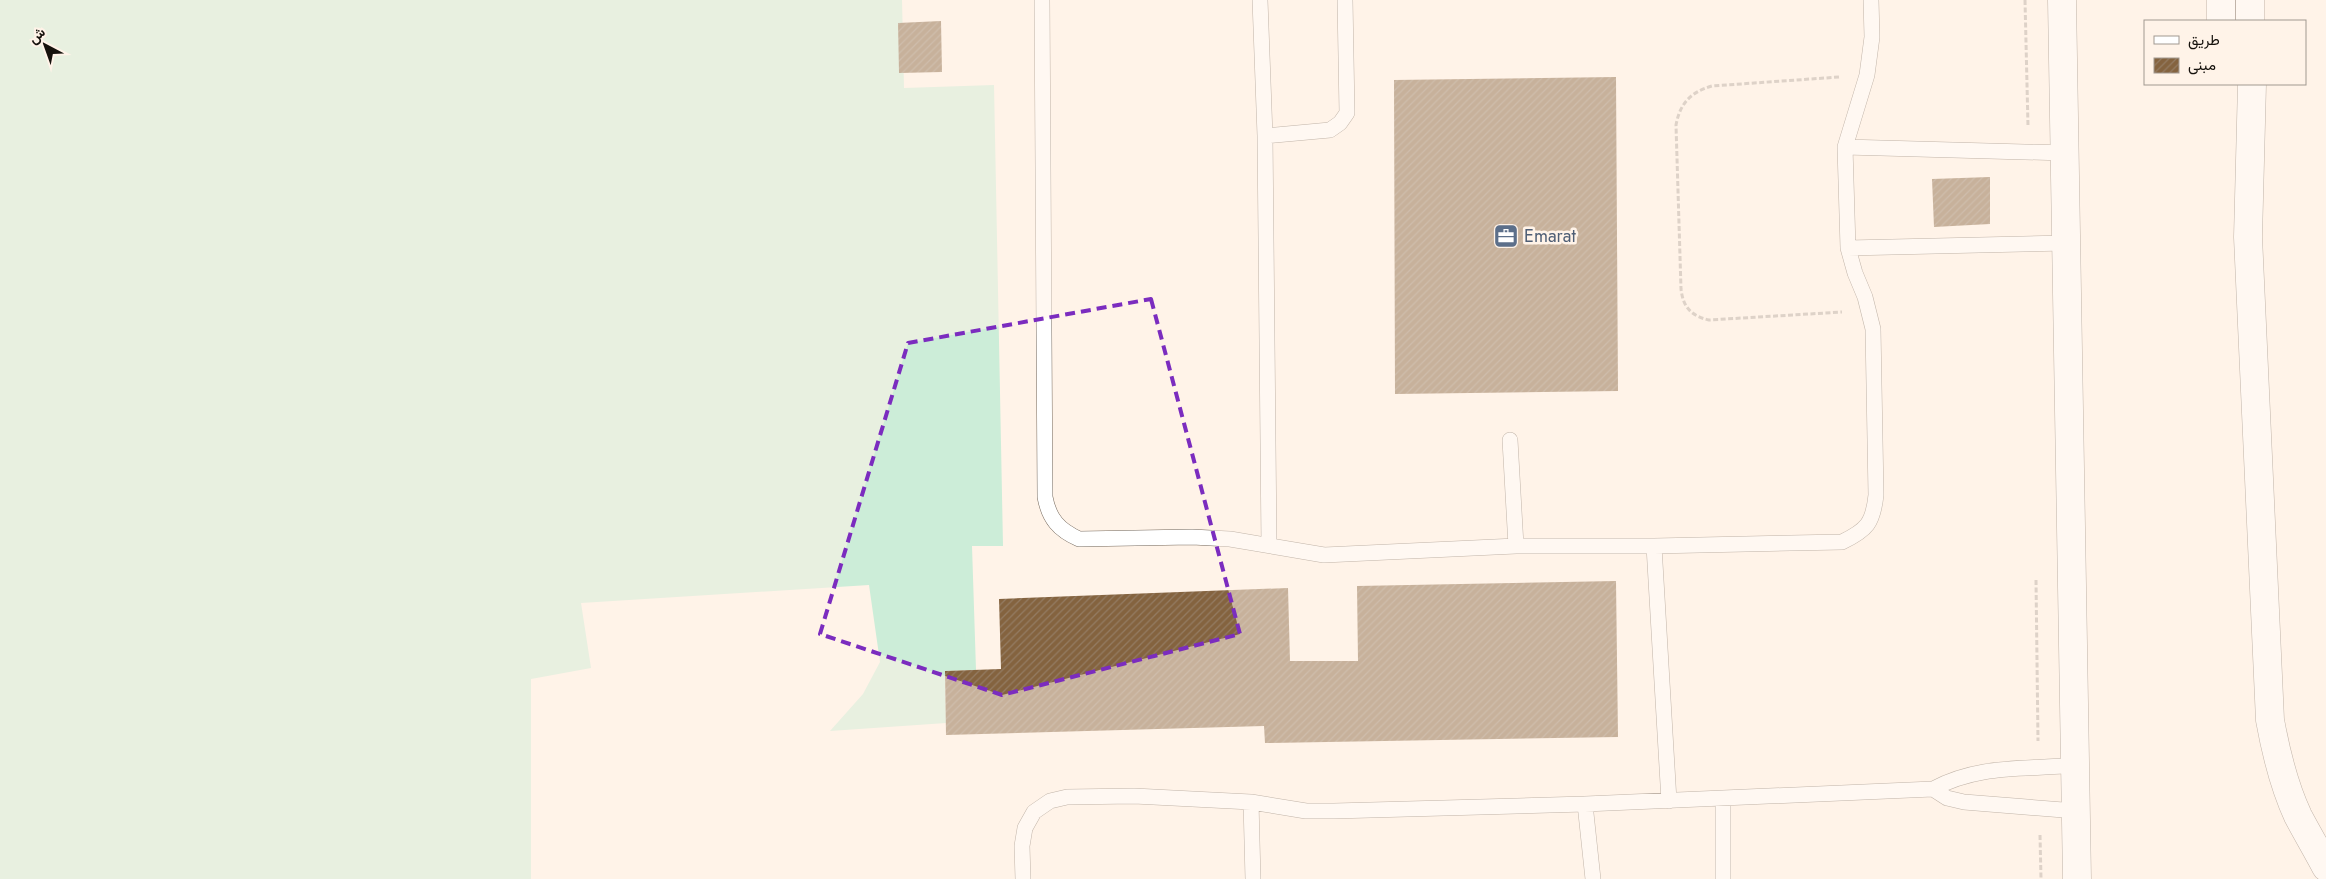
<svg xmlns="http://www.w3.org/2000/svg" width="2326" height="879" viewBox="0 0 2326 879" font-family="Jost,Vazirmatn,sans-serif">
<defs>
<pattern id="building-hatch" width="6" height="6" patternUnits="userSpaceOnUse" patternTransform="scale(1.25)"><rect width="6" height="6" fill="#84633f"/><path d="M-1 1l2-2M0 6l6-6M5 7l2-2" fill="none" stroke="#947c63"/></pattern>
</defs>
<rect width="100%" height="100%" fill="#fff3e8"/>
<!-- grass -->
<path fill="#ccedd8" d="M0,0H902L904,88L994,85L1003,546H972L976,670L945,671L946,723L830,731L863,694L880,662L869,585L581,603L591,668L531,679V879H0Z"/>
<!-- building -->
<path fill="url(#building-hatch)" d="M941,21L942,72L899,73L898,23Z
M1616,77L1618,391L1395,394L1394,80Z
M1990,177V224L1934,227L1932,179Z
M1616,581L1618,737L1265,743L1264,726L946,735L945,671L1001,669L999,599L1288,588L1290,661H1358L1357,586Z"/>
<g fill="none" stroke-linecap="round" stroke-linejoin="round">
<defs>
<path id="lane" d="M1042,0L1045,497C1049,519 1059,530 1079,539L1192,537L1230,539L1324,555L1516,546H1654L1842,542C1867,530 1873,523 1876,495L1873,329L1865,297L1855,273L1848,248L1845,147L1867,75L1872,37L1871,0
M1260,0L1265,136L1269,545
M1265,136L1330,130L1340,123L1347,113L1345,0
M1845,147L2065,153
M1848,248L2066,243
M1510,440L1516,546
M1654,546L1669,801
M1933,789L1947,798L1964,802L2076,811
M1723,798V879
M1251,802L1253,879
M1585,804L1593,879
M1023,879L1022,846L1025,828L1034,812L1050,801L1067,797L1134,796L1251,802L1306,811H1334L1585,804L1933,789C1979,764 2025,770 2075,765"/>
<path id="secondary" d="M2062,0L2077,879"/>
<path id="highway" d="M2221,0V21
M2250,0V21
M2252,84L2248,237L2270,720C2276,753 2284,786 2298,816C2307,833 2317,850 2326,867"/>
</defs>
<!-- lane casing -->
<use href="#lane" stroke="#75695d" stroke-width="16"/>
<!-- secondary casing -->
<use href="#secondary" stroke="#75695d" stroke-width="29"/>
<!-- highway casing -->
<use href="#highway" stroke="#75695d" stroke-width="29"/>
<!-- path -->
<path stroke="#b5aca3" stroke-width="3" stroke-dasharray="5 2.5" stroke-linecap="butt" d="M2025,0L2028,126
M1839,77L1712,86C1691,92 1680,103 1676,125L1681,289C1683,307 1691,316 1709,320L1842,312
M2036,580L2038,741
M2040,835L2041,879"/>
<!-- lane -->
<use href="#lane" stroke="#fff" stroke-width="15"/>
<!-- secondary -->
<use href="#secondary" stroke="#fff" stroke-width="28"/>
<!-- highway -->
<use href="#highway" stroke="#fff" stroke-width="28"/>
</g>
<!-- marked area -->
<path d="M0 0H2326V879H0ZM1151,299L1240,634L1002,695L820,634L908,343Z" fill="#fff3e8" fill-opacity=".55" fill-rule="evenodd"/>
<path fill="none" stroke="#7b2cbf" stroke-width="4" stroke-dasharray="10 6" stroke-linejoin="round" d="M1151,299L1240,634L1002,695L820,634L908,343Z"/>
<!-- icons -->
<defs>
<symbol id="office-square" viewBox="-11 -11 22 22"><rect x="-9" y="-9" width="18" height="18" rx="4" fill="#5c6f8a" stroke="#fff3e8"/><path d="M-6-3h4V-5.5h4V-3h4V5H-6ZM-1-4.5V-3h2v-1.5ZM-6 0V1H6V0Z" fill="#fff"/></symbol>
</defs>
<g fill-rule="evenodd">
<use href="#office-square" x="1492" y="222" width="28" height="28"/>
</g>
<g text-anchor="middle" stroke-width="5" stroke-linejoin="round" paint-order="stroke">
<!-- service labels -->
<g font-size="18" fill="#4e5e75" stroke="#fff3e8" text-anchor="start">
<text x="1524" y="242">Emarat</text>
</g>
</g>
<!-- legend -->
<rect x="2144" y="20" width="162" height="65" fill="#fff3e8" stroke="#a19990"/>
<rect x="2154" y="36" width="25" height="8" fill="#ffffff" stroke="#a19990"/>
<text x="2188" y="45" font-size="15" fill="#15110c">طريق</text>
<rect x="2154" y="58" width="25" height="15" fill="url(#building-hatch)" stroke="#a19990"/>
<text x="2188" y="70" font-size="15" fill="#15110c">مبنى</text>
<!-- north arrow -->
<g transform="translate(45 45) rotate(319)" stroke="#fff3e8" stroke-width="4" paint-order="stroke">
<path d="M0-4L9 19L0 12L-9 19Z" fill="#15110c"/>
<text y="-8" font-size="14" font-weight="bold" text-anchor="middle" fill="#15110c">ش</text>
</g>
</svg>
